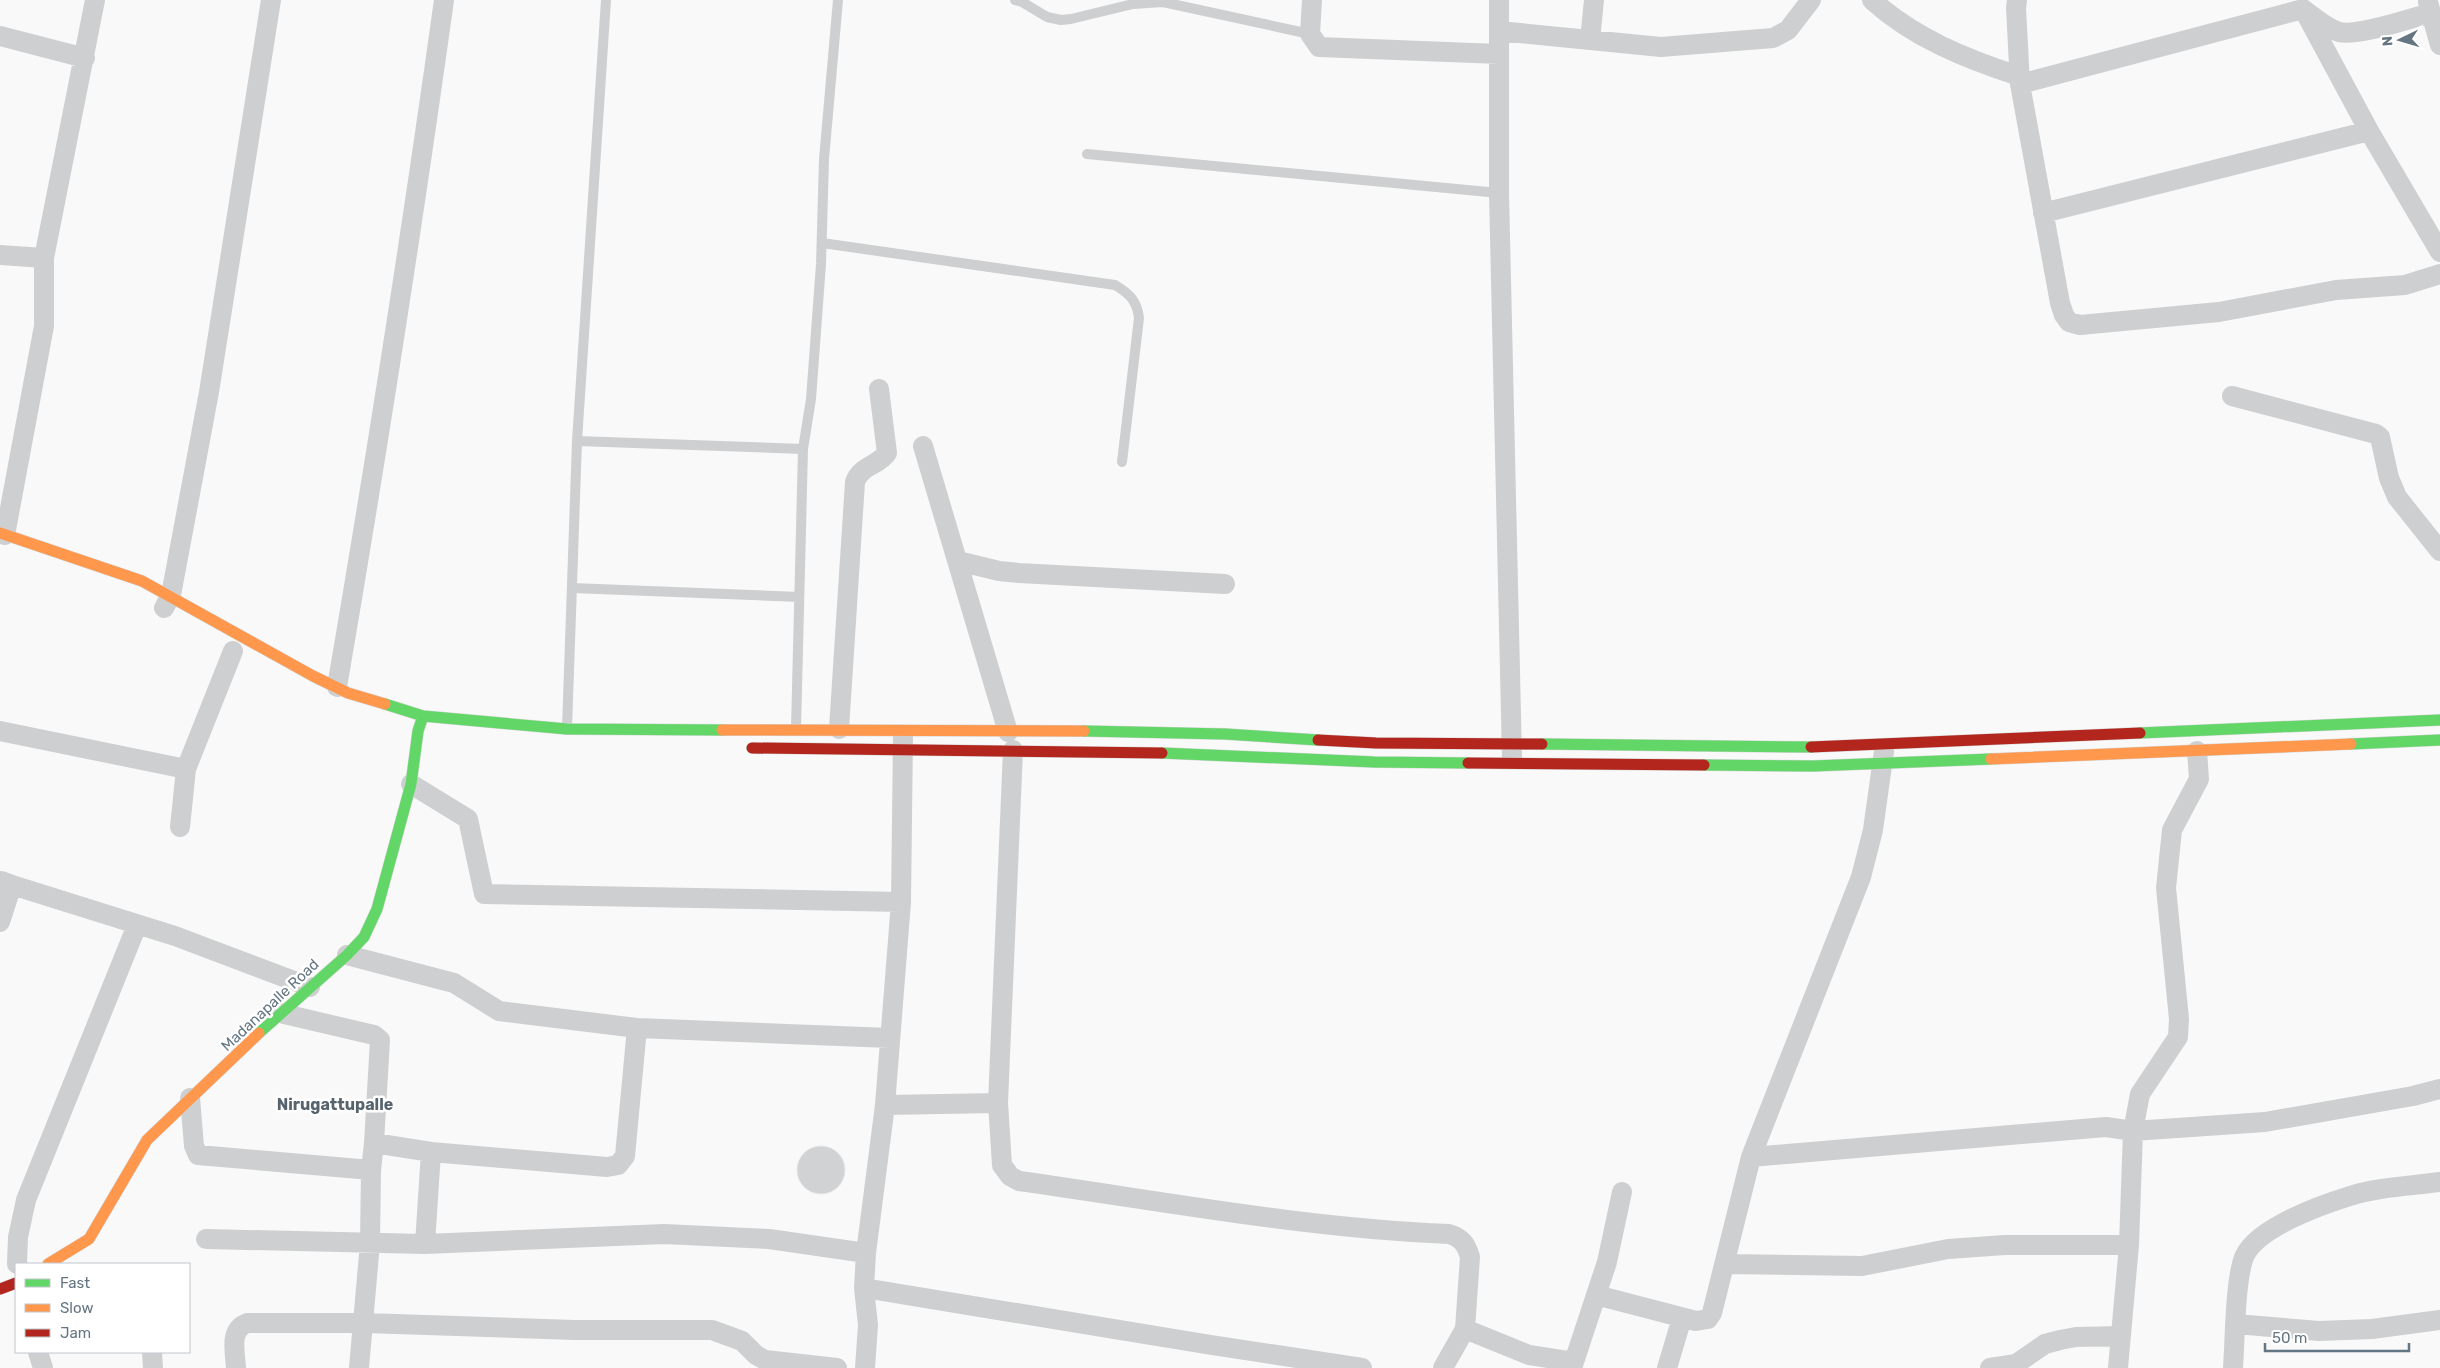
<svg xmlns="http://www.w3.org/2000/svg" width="2440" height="1368" viewBox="0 0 2440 1368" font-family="Rubik,sans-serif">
<rect width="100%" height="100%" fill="#f9f9f9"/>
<!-- building -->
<path fill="#d0d2d3" stroke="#e8e8e8" d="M797 1170a24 24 0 1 1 48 0a24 24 0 1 1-48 0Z"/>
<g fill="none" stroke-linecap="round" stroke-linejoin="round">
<defs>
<path id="fast" d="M385,704L423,716L567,729L722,730
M1084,731L1225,734L1318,740
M2140,733L2440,720
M1542,744L1811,747
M2351,744L2440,740
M1162,753L1374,762L1468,763
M1704,765L1813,766L1991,759
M259,1033L347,955L364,937L377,909L411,784L418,731L423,716"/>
<path id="slow" d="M0,533L142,581L313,676L348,693L385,704
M722,730L1084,731
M1991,759L2351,744
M48,1264L89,1239L147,1140L259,1033"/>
<path id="jam" d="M1318,740L1376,743L1542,744
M1811,747L2140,733
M752,748L1162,753
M1468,763L1704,765
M0,1289L16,1283"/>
</defs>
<!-- fast casing -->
<use href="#fast" stroke="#d5d6d7" stroke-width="12"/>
<!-- slow casing -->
<use href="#slow" stroke="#d5d6d7" stroke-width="12"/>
<!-- jam casing -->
<use href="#jam" stroke="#d5d6d7" stroke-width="12"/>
<!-- lane -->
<path stroke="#cecfd0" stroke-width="10" d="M1015,0L1022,2L1047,17L1061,20L1071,19L1133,4L1163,2L1310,34
M1087,154L1499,193
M822,243L1115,285C1130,294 1137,301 1139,318L1122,462
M577,441L803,449L811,399L821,264L824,159L838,0
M572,588L799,597
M567,728L577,441L606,0
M796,728L803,449"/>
<!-- street -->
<path stroke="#cecfd0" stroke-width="20" d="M1312,0L1310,34L1319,47L1499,54
M1499,0V193L1512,758
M1872,0C1914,38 1966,59 2019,76
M2017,0L2016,8L2020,84L2060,303L2064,315L2069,322L2080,325L2219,312L2336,290L2405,285L2440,274
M2428,2L2440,45
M2306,14L2369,131L2440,252
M1499,31L1661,47L1773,38L1788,30L1811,0
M0,36L85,58
M1590,40L1594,0
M2020,84L2303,9C2315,18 2326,28 2339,32C2357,37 2411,18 2431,13
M2043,213L2369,131
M0,255L44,258
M2232,396L2376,434L2380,437L2389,478L2397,497L2440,551
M923,446L1008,732
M5,535L44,326V258L95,0
M958,561L999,571L1019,573L1225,584
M164,608L171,595L209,392L271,0
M337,687C376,459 412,230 444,0
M839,729L855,482C861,465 878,466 887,453L879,389
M0,731L186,769L233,651
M1013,750L998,1103L1002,1165L1010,1176L1019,1181C1162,1201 1304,1228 1449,1234C1462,1238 1466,1244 1470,1257L1465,1329
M2197,751L2199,779L2172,830L2166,888L2179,1019L2178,1037L2140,1094L2133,1131L2265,1122L2413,1096L2440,1089
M411,784L468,819L484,894L901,902
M180,827L186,769
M12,885L175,936L310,987
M0,922L12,885L1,881
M347,955L454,983L499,1011L637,1028L890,1038
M280,1013L374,1035L380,1040L374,1143
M190,1098L194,1146L198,1155L371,1170
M885,1105L998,1103
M1751,1157L2106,1127L2133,1131L2129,1245L2118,1368
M206,1239L425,1244L664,1234L769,1239L866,1253
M425,1244L431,1152
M17,1264L18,1237L26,1200L137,925
M1725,1264L1862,1266L1948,1249L2005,1245H2129
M864,1288L1205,1344L1362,1368
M1596,1295L1696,1321L1708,1319L1712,1313L1751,1157L1861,877L1873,830L1884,751
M2236,1324L2319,1331L2372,1329L2440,1320
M38,1352L43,1368
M152,1352L153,1368
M236,1368C235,1351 229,1330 247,1323H365L574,1330H712L742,1341L756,1355L765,1360L837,1368
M359,1368L370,1243L371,1170L374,1143L431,1152L607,1167L618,1165L625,1156L637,1028
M865,1368L868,1325L864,1288L866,1253L885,1105L901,902L903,736
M1443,1368L1465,1329L1529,1355L1574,1362
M1572,1368L1607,1262L1622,1192
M1667,1368L1682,1318
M1990,1368L2016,1364L2045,1344L2060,1340L2076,1337L2121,1336
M2233,1368C2235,1341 2235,1276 2245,1255C2259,1227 2321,1205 2350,1196C2378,1187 2410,1186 2440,1182"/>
<!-- fast -->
<use href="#fast" stroke="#63d668" stroke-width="11"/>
<!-- slow -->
<use href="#slow" stroke="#ff974d" stroke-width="11"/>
<!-- jam -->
<use href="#jam" stroke="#b3261e" stroke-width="11"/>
</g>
<g text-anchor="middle" stroke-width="5" stroke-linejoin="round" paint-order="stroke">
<!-- street labels -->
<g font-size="15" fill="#657683" stroke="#fff">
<text transform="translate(270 1005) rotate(-43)" y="5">Madanapalle Road</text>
</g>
<!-- neighbourhood labels -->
<g font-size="16" font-weight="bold" fill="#57646e" stroke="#fff">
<text x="335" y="1110">Nirugattupalle</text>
</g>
</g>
<!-- legend -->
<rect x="15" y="1263" width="175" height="90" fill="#ffffff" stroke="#c1c8cd"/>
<rect x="25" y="1279" width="25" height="8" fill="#63d668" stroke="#c1c8cd"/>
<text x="60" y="1288" font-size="15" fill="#657683">Fast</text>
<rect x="25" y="1304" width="25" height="8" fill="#ff974d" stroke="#c1c8cd"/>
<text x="60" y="1313" font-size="15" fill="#657683">Slow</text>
<rect x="25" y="1329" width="25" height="8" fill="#b3261e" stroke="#c1c8cd"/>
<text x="60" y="1338" font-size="15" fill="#657683">Jam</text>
<!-- north arrow -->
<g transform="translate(2400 40) rotate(265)" stroke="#ffffff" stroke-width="4" paint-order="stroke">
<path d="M0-4L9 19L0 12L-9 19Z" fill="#657683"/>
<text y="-8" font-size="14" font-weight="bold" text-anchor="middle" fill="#657683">N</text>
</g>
<!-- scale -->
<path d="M2265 1343v8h144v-8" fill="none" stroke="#657683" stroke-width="2.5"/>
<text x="2272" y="1343" font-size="15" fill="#657683" stroke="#ffffff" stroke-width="4" paint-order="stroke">50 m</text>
</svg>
